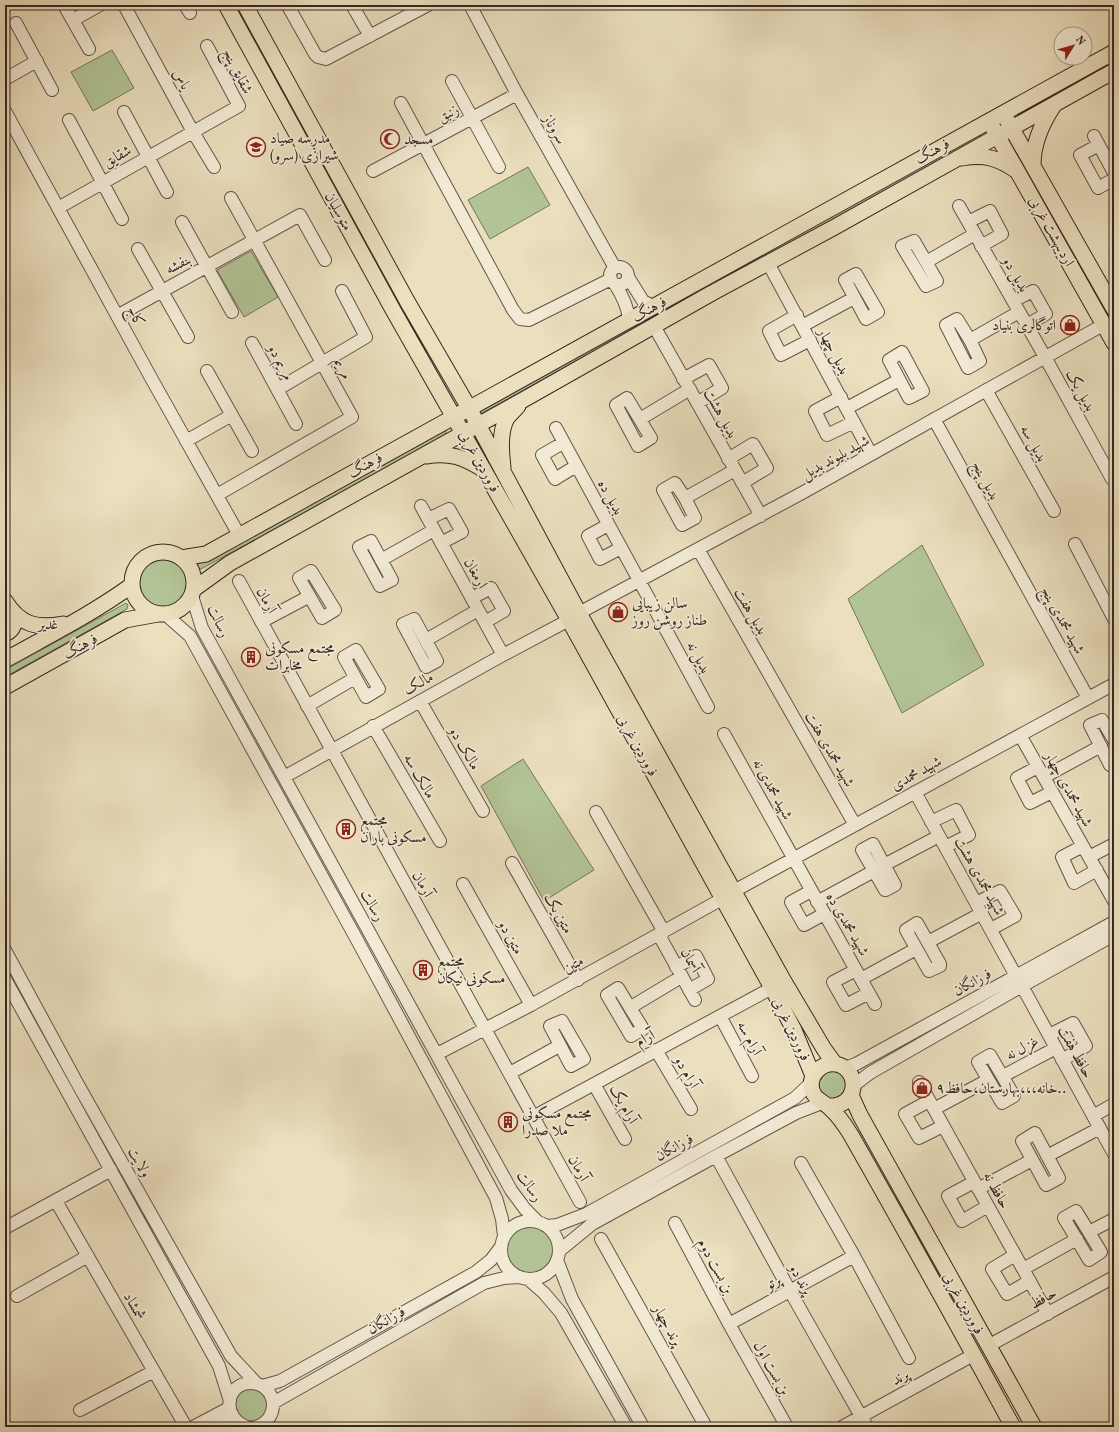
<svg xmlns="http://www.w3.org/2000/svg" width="1119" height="1432" viewBox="0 0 1119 1432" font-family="Vollkorn,Amiri,serif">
<rect width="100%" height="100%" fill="#ebdfbe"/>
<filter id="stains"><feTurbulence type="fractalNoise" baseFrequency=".005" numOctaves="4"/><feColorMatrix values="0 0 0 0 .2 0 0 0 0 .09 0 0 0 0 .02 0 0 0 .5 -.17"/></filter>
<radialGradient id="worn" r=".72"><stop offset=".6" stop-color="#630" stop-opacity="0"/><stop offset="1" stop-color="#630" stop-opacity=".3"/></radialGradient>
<!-- green -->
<path fill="#b2c395" stroke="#74765c" d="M112,50L134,88L93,111L71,72Z
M1114,56V63L1019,115L1015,114Z
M980,134L981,137L979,139L480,414L478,410Z
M528,167L550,205L490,239L468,200Z
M251,251L278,297L244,317L217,270Z
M442,430L446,431L445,435L201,569L197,568L198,564Z
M922,545L984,665L902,713L848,599Z
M139 583a25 25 0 1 1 50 0a25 25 0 1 1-50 0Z
M126,603L128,605L127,609L5,677V670Z
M523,759L594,870L544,901L481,786Z
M825,1071H838L845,1077L846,1092L833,1100L819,1094L818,1078Z
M504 1250a25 25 0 1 1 50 0a25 25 0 1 1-50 0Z
M235 1405a16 16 0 1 1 32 0a16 16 0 1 1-32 0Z"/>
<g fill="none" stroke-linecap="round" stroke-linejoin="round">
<defs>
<path id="minor" d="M64,5L89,49L73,20L100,5
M124,5L193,132L214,167
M185,5L190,13
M352,5L370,36
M470,5L517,94L615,268
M288,6L315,54L318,57L326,59L428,5
M16,23L52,90
M5,79L37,61
M452,81L499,167
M401,103L513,310L520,319L529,320L611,279
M5,111L150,376L239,535
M124,112L167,192
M69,120L122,219
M1094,136L1114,173
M1099,145L1080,155L1098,188L1114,179
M373,171L517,94
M959,206L1045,357L1112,479
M58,208L239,106L207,46
M182,222L232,312
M968,222L990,211L1002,234L981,246
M914,241L937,281L926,286L902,246Z
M138,249L188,337
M926,262L975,234
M768,263L871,454
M610 276a9 9 0 1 1 18 0a9 9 0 1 1-18 0Z
M856,274L878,312L866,319L845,280Z
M628,277L643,301L653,306
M615,284C622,295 628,306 629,320
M1013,301L1033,291L1046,314L1027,325
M797,315L769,331L781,355L810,340
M117,316L300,215L325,260
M957,319L970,340L980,361L968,368L946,325Z
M654,326L761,516
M802,326L854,298
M970,340L1019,312
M902,352L923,391L909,398L889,360Z
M207,371L252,451
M683,379L709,365L722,388L697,403
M986,390L1054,511
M841,397L815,411L827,435L854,422
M627,398L651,438L638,446L616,405Z
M847,408L899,380
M640,419L690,389
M934,419L1088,698
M296,424L252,343L278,389L366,337L342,291
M556,428L708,707
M186,441L232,415
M563,443L542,455L555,479L576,466
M728,459L753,444L767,468L742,483
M675,483L685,498L695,518L682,525L663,490Z
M217,495L352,417L231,198
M685,498L735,470
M421,506L503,655
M428,519L449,509L462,532L441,543
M608,525L588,536L600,559L621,548
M371,541L392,580L380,586L359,547Z
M1075,544L1114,619
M698,549L855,825
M381,560L434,530
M311,571L335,610L322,618L299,578Z
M239,581L580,1202
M192,596L202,628L511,1190L525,1209L538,1222
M472,598L491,588L504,611L485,622
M579,613L802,493L1103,325
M165,614L190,636L356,938L496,1198L502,1219L504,1236
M414,619L437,661L426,667L403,624Z
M261,622L308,597
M426,640L478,610
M356,650L379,689L366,697L344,657Z
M420,701L483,811
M307,706L355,678
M373,726L440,841
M724,734L875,1004
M1020,735L1114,901
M1114,740L1102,720L1090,725L1110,765L1114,763
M1038,767L1017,778L1030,803L1052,792
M284,777L503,655L569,620
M1044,777L1101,746
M915,792L1016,976
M596,812L664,932
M931,822L956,810L969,835L945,847
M873,844L895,885L886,890H885L862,850Z
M1083,846L1062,857L1074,883L1097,870
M1089,857L1114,844
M512,863L578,980
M884,865L939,836
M463,884L531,1005
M734,891L1114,684
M811,891L791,902L804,925L824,914
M817,902L874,871
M976,903L1000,891L1015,916L991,929
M917,923L940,964V966L929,971L906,930Z
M659,935L695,1000
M928,942L982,913
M5,950L76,1081L231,1356L257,1384
M676,967L696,956L708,979L689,990
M856,970L833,982L846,1005L869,993
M5,979L219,1366L230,1401
M861,979L916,949
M1022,986L1114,1154
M618,988L643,1029L631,1036L607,995Z
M631,1007L681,977
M720,1016L752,1076
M562,1021L584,1059L571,1066L550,1026Z
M1049,1035L1073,1023L1086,1046L1062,1060
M656,1050L691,1109
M437,1054L531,1005L722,899
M990,1055L1014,1096L1002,1103L978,1062Z
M845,1068L856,1064L1114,922
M510,1073L559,1046
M1003,1076L1056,1048
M919,1082L1048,1314
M594,1084L625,1139
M853,1086L870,1073L1022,986L1114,935
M929,1101L905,1114L919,1138L943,1126
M934,1109L988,1080
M1093,1116L1114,1104
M533,1117L772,988
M1035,1133L1059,1178L1046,1185L1022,1141Z
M716,1156L790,1291L867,1427
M1047,1156L1100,1128
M801,1163L854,1256L909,1358
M974,1182L948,1196L962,1221L988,1206
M978,1189L1032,1160
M56,1201L186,1427
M1076,1211L1101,1252L1089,1260L1064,1218Z
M501 1250a29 29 0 1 1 58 0a29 29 0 1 1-58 0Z
M675,1223L729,1324L787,1427
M546,1226L557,1225L586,1214L795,1098L811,1083
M5,1228L111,1170
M1089,1232L1114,1219
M601,1239L706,1427
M559,1251L592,1224L716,1156L796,1113L822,1103
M1015,1255L992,1269L1007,1294L1030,1281
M557,1260L572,1299L643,1427
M1023,1269L1077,1239
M528,1279L544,1293L561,1313L626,1427
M17,1296L88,1256
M729,1324L854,1256
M988,1346L1114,1277
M262,1386L280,1381L476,1272L491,1260L500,1248
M273,1403L484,1283L504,1278L519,1277
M80,1410L154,1371
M193,1427L229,1408
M217,1427L233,1418
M247,1427C221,1418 225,1383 251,1383C278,1384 281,1421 255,1427
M842,1427L973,1355"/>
<path id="major" d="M226,5L393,310L569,620L772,988L794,1030L813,1076
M245,5L407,301L469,408L579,613L782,978L824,1049L835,1064
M1007,120L1114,309
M993,128L1114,343
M962,158C985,154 998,158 1017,171
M1033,165C1033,143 1042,123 1054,105
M426,456C450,452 463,457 484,470
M503,467C501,452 499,432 507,418C510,414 515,410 518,406
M132 583a31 31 0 1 1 62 0a31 31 0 1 1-62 0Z
M181,558L206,554L1114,52
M194,589L230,563L523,400L712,293L833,228L1114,71
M5,601C20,625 37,629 63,624
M5,634C14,630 16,622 13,613
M5,660C48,636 92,614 132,585
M5,687L125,620L158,614
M851,1095L860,1115L1034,1427
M828,1106C859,1108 861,1069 836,1064C821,1062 808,1076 812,1090C815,1100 822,1101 829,1107C838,1115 845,1125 851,1135C906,1232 960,1329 1013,1427"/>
</defs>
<!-- minor casing -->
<use href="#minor" stroke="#635649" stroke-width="14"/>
<!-- major casing -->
<use href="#major" stroke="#362822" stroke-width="17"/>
<!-- minor -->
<use href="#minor" stroke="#f2ead5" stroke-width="12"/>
<!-- major -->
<use href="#major" stroke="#ebdfbe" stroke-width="15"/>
</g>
<!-- icons -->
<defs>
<symbol id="mosque-ring" viewBox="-11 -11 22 22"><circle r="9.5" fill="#f2ead5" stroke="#8f2418" stroke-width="1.5"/><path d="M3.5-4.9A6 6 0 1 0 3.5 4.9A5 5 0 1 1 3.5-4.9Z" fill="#8f2418"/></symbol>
<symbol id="school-ring" viewBox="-11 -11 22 22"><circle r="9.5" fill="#f2ead5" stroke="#8f2418" stroke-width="1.5"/><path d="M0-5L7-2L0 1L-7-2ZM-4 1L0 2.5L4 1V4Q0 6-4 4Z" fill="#8f2418"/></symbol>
<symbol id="shop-ring" viewBox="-11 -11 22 22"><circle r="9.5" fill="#f2ead5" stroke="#8f2418" stroke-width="1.5"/><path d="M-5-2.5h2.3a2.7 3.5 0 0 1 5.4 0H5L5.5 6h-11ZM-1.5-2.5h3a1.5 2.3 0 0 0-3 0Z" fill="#8f2418"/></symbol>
<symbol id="building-ring" viewBox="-11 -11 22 22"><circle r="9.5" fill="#f2ead5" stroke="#8f2418" stroke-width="1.5"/><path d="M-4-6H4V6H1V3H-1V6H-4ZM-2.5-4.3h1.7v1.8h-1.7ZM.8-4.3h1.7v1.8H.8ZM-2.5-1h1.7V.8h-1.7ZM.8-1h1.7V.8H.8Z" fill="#8f2418"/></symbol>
</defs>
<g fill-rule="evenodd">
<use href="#mosque-ring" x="379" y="128" width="22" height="22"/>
<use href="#school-ring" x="245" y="136" width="22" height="22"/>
<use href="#shop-ring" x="1059" y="314" width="22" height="22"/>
<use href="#shop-ring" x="607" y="601" width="22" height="22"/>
<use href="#building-ring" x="240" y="646" width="22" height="22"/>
<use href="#building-ring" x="335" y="818" width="22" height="22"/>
<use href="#building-ring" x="412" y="959" width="22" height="22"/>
<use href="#shop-ring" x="911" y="1077" width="22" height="22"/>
<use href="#building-ring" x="497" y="1111" width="22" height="22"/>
</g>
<g text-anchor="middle" stroke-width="3.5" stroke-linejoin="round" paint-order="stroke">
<!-- street labels -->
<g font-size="15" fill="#362822" stroke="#f2ead5">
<text transform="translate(238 71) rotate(63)" y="5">شقایق پنج</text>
<text transform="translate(182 79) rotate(61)" y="5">یاس</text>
<text transform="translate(448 113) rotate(-28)" y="5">زنبق</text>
<text transform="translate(555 129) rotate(60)" y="5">سروناز</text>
<text transform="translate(932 151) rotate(-29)" y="5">فرهنگ</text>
<text transform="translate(117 156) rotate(-29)" y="5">شقایق</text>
<text transform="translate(339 211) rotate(61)" y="5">متوسلیان</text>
<text transform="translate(1052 231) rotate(61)" y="5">اردیبهشت غربی</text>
<text transform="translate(178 264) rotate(-28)" y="5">بنفشه</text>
<text transform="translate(1016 274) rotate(60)" y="5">بدیل دو</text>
<text transform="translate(649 309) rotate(-29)" y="5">فرهنگ</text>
<text transform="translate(136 316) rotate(61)" y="5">کاج</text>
<text transform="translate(834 351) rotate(62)" y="5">بدیل چهار</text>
<text transform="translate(281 362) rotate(62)" y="5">مریم دو</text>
<text transform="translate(343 368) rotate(61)" y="5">مریم</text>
<text transform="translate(1081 390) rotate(61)" y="5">بدیل یک</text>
<text transform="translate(721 413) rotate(61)" y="5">بدیل هشت</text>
<text transform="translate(1034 443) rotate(61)" y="5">بدیل سه</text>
<text transform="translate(835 457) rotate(-29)" y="5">شهید بلیوند بدیل</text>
<text transform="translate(480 461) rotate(61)" y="5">فروردین غربی</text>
<text transform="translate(365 465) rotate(-29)" y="5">فرهنگ</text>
<text transform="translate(986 480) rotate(61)" y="5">بدیل پنج</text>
<text transform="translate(611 497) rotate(61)" y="5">بدیل ده</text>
<text transform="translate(476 573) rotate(61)" y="5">ارمغان</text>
<text transform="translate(267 600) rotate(62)" y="5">آرمان</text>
<text transform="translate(751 611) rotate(60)" y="5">بدیل هفت</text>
<text transform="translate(1063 620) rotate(61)" y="5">شهید محمدی پنج</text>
<text transform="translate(219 621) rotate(66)" y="5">رسالت</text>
<text x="48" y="629">غدیر</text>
<text transform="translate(80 646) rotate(-29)" y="5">فرهنگ</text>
<text transform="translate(699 657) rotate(61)" y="5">بدیل نه</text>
<text transform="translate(418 683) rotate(-29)" y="5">مالک</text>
<text transform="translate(638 745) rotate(61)" y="5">فروردین غربی</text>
<text transform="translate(465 748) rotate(60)" y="5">مالک دو</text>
<text transform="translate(830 749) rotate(60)" y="5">شهید محمدی هفت</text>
<text transform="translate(916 773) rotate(-29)" y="5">شهید محمدی</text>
<text transform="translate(420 776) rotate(60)" y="5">مالک سه</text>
<text transform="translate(773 789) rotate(61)" y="5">شهید محمدی نه</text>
<text transform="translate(1069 789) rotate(61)" y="5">شهید محمدی چهار</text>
<text transform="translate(980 876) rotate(61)" y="5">شهید محمدی هشت</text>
<text transform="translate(423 884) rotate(61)" y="5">آرمان</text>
<text transform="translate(373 905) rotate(61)" y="5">رسالت</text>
<text transform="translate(559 913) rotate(61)" y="5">متین یک</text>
<text transform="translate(848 924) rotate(60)" y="5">شهید محمدی ده</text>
<text transform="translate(511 937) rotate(61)" y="5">متین دو</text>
<text transform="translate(691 960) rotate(61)" y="5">آسمان</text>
<text transform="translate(573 964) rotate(-29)" y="5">متین</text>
<text transform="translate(972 982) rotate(-29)" y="5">فرزانگان</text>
<text transform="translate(792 1029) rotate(64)" y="5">فروردین غربی</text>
<text transform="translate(645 1038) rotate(-28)" y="5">آرام</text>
<text transform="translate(750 1038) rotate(62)" y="5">آرام سه</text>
<text transform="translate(1022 1048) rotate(-28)" y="5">غزل نه</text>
<text transform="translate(1076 1052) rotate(61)" y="5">حافظ هفت</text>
<text transform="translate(687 1072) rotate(60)" y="5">آرام دو</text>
<text transform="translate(624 1104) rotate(61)" y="5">آرام یک</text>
<text transform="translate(674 1147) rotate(-29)" y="5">فرزانگان</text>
<text transform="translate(140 1162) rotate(60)" y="5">ولایت</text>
<text transform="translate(579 1168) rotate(61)" y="5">آرمان</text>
<text transform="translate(530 1186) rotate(56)" y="5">رسالت</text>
<text transform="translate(997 1190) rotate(61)" y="5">حافظ نه</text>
<text transform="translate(716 1266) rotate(62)" y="5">بن بست دوم</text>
<text transform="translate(801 1279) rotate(61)" y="5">پرند دو</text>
<text transform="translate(773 1282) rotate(-29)" y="5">پرتو</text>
<text transform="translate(1043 1298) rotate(-29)" y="5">حافظ</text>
<text transform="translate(964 1303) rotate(61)" y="5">فروردین غربی</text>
<text transform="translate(135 1306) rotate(60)" y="5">شمشاد</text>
<text transform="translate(386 1320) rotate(-30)" y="5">فرزانگان</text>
<text transform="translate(668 1325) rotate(61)" y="5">پرند چهار</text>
<text transform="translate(772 1368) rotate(61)" y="5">بن بست اول</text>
<text transform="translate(900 1377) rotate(-29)" y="5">پرند</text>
</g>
<!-- poi labels -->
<g font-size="15" fill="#362822" stroke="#f2ead5" text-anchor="start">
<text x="270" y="143">مدرسه صیاد<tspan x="270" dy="17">شیرازی (سرو)</tspan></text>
<text x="404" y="144">مسجد</text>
<text x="1056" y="330" text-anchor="end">اتوگالری بنیاد</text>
<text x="632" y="608">سالن زیبایی<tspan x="632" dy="17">طناز روشن روز</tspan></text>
<text x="265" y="653">مجتمع مسکونی<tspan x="265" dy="17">مخابرات</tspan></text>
<text x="360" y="825">مجتمع<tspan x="360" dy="17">مسکونی باران</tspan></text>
<text x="437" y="966">مجتمع<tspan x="437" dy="17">مسکونی نیکان</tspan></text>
<text x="936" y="1093">خانه،،،بهارستان،حافظ۹..</text>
<text x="522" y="1118">مجتمع مسکونی<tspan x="522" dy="17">ملا صدرا</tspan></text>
</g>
</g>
<!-- margin -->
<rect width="1119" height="1432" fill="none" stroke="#ebdfbe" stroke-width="20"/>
<rect x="6" y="6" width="1107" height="1420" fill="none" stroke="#362822" stroke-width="2"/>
<rect x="10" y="10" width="1099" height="1412" fill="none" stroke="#362822"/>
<!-- north arrow -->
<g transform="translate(1073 46) rotate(53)"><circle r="19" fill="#f2ead5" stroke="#a79c8d"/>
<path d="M0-3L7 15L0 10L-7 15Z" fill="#8f2418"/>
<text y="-6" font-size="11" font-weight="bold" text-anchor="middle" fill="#362822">N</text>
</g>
<rect width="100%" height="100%" filter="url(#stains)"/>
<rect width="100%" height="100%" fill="url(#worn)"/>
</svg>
